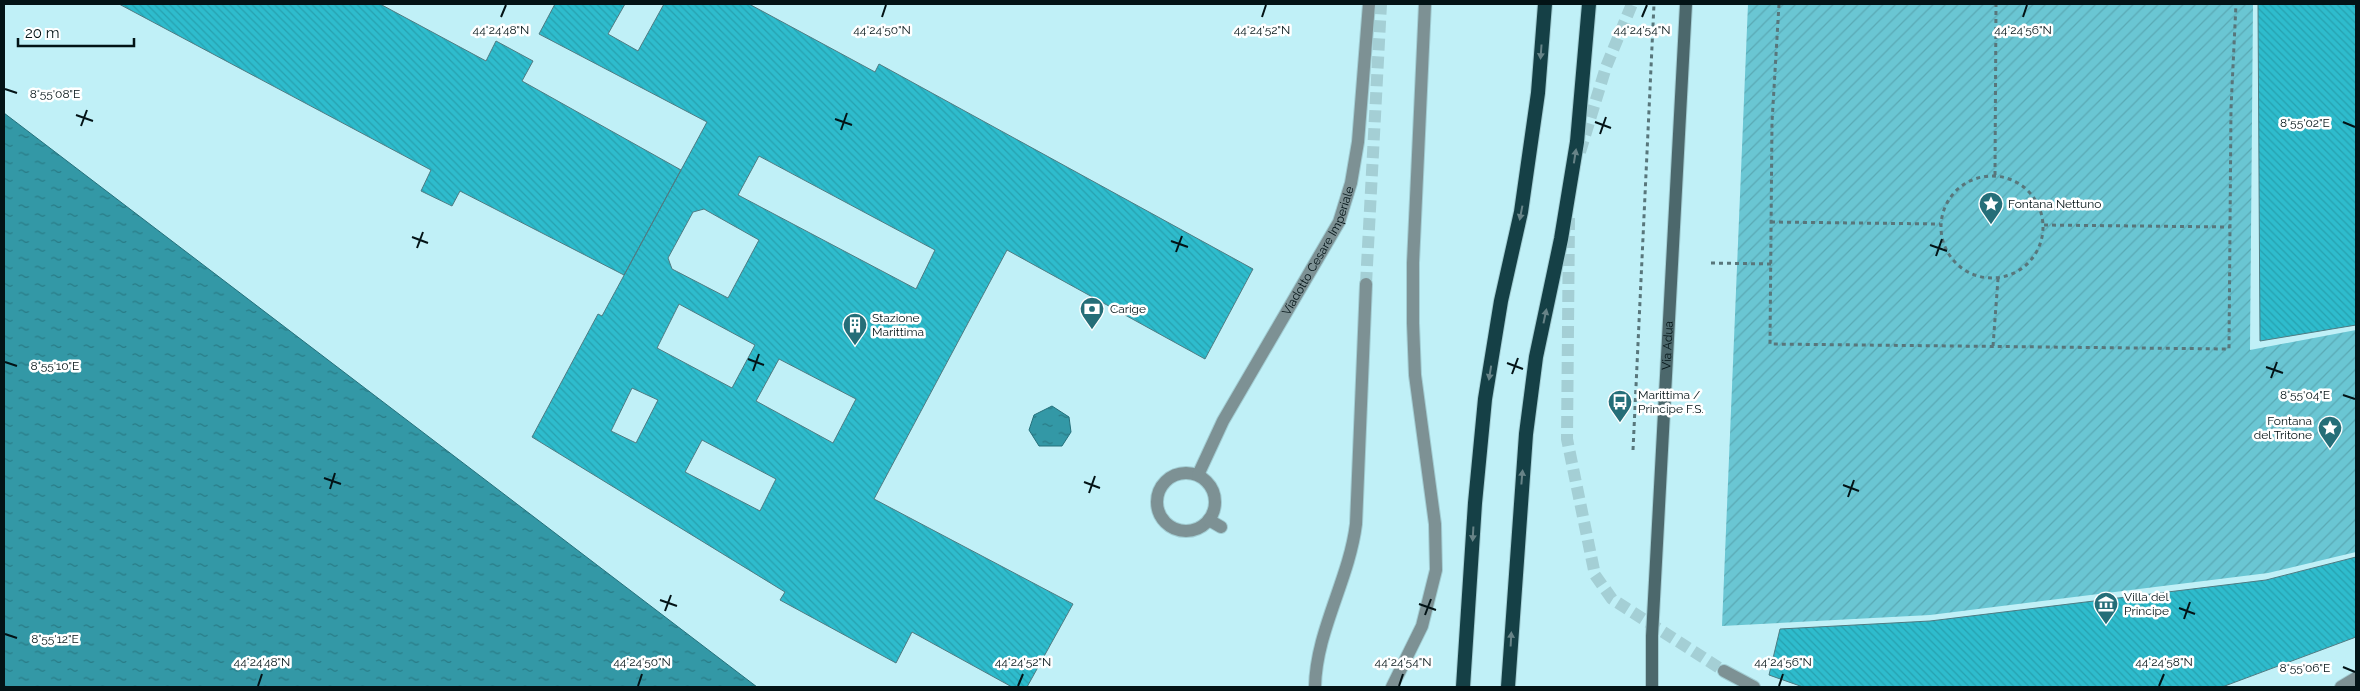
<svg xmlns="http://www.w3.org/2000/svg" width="2360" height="691" viewBox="0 0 2360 691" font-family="Raleway,sans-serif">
<defs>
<pattern id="garden-furrows" width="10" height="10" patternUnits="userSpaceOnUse" patternTransform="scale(1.25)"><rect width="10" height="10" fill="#6ac6d3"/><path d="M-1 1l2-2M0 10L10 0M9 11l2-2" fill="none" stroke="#5aa9b4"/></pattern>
<pattern id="water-ripples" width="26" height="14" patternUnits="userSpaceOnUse" patternTransform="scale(1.25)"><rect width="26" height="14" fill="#3398a6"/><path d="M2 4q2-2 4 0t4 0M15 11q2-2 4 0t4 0" fill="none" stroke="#297b86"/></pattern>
<pattern id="building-back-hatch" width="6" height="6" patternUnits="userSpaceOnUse" patternTransform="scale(1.25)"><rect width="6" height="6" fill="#2ebccd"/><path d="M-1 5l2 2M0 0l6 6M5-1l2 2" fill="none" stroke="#27a1af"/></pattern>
</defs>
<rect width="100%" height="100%" fill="#c0f0f7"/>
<!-- garden -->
<path fill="url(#garden-furrows)" d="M1748,4H2253L2250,350L2356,330V552L2268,573L1930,615L1722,626Z"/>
<!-- water -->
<path fill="url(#water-ripples)" stroke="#25707b" d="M4,113L757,687H4Z
M1052,406L1069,417L1071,432L1062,446H1039L1029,430L1034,415Z"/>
<!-- building -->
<path fill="url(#building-back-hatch)" stroke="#4f7b82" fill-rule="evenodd" d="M119,4H380L486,61L496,41L533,61L522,81L681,170L624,275L460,191L452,206L421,191L431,170Z
M555,4H625L608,34L638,51L664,4H749L875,72L879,64L1253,269L1205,359L1007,250L874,499L1073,604L1027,687H1012L912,632L896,663L780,600L785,592L532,437L598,314L602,316L707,122L539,34ZM759,156L935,250L916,289L738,195ZM704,209L759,240L728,298L672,269L668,258L693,212ZM679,304L755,345L732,388L657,348ZM779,359L856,399L833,443L756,401ZM632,388L658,400L636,443L611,431ZM702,440L776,479L760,511L685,472Z
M2258,4H2356V325L2260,341Z
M2356,557V637L2222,687H1803L1769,675L1780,629L1930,621L2266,580Z"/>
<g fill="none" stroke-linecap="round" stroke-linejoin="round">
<!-- minor-tunnel -->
<path stroke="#a4cfd5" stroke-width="12" stroke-dasharray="12 6" stroke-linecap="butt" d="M1580,152L1606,67L1632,4
M1569,218L1567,439L1595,575L1612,599L1724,671
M1366,284L1381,4"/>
<defs>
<g id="service">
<circle cx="1186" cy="502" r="29"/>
<path id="s1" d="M1198,475L1223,421L1339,222L1351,183L1358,142L1369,4"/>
<path d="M1209,520L1221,527"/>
<path d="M1392,687L1422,626L1436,570L1435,524L1415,375L1413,323V263L1425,4"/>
</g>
<path id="minor" d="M1724,671L1754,687
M1315,687C1316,631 1349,580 1356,524L1366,284
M2341,687L2356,678"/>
<g id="secondary">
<path id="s2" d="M1652,687V636L1686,4"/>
</g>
<path id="trunk" d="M1463,687L1475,503L1485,399L1501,301L1521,212L1538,93L1545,4"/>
</defs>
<!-- service casing -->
<use href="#service" stroke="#a2cdd3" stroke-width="14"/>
<!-- minor casing -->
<use href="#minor" stroke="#a2cdd3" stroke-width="14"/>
<!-- secondary casing -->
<use href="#secondary" stroke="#a2cdd3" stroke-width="14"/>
<!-- trunk casing -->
<use href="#trunk" stroke="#a2cdd3" stroke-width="16"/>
<!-- path -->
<path stroke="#58767b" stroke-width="3" stroke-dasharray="4 4" stroke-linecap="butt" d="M1779,4L1772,122L1770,344L2229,349L2231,108L2236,4
M1995,175L1996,4
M1941 227a51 51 0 1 1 102 0a51 51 0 1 1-102 0Z
M1771,222L1940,224
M2044,225L2230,227
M1711,263L1771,264
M1993,346L1998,279
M1633,450L1654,4"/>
<!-- service -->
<use href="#service" stroke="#7d9194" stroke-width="12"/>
<!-- minor -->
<use href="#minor" stroke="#7d9194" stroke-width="12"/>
<!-- secondary -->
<use href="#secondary" stroke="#4c686c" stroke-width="12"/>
<!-- trunk -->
<use href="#trunk" stroke="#154046" stroke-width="14"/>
<defs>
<path id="trunk-bridge" d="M1508,687L1526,434L1536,357L1561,239L1577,142L1589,4"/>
</defs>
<!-- trunk-bridge casing -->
<use href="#trunk-bridge" stroke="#a2cdd3" stroke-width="16" stroke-linecap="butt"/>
<!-- trunk-bridge -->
<use href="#trunk-bridge" stroke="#154046" stroke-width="14"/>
</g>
<!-- one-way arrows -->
<defs><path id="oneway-solid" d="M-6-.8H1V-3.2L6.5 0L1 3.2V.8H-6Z" transform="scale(1.25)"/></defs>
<g fill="#678387">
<use href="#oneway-solid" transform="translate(1541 52) rotate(94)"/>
<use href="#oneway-solid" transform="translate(1575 156) rotate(-81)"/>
<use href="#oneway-solid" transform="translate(1521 213) rotate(101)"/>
<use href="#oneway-solid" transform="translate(1545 316) rotate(-78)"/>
<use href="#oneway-solid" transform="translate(1490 373) rotate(99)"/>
<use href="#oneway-solid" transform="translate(1522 477) rotate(-85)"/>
<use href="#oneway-solid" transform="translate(1473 534) rotate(93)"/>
<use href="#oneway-solid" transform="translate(1511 639) rotate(-87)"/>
</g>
<!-- ticks -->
<path fill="none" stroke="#031316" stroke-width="2" d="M501,17L506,5M882,17L886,5M1262,17L1266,5M1642,17L1647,5M2023,17L2027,5M5,89L17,93M76,115L93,121M835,119L852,125M1595,122L1611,128M2343,122L2355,127M81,126L87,110M841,130L847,113M1600,134L1606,117M412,237L428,243M1171,241L1188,247M1930,245L1947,251M417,248L423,232M1176,252L1182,236M1936,256L1942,239M748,359L764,365M5,362L17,366M1507,363L1523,369M2266,367L2283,373M753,371L759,354M1512,374L1518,358M2271,378L2277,362M2343,395L2355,399M324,478L341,484M1084,482L1100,488M1843,485L1859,491M330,489L335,473M1089,493L1095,476M1848,497L1854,480M660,600L677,606M1419,604L1436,610M2179,608L2195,614M665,611L671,595M1425,615L1431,599M2184,619L2190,602M5,634L17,638M2343,667L2355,672M258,686L262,674M638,686L642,674M1018,686L1023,674M1399,686L1403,674M1779,686L1783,674M2159,686L2164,674"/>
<!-- icons -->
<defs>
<symbol id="sight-pin" viewBox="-11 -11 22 30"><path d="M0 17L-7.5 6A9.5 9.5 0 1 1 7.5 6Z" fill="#256e78" stroke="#fff"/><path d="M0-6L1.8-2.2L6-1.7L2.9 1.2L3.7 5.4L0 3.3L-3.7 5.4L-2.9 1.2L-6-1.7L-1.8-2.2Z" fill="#fff"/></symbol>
<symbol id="bank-pin" viewBox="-11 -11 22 30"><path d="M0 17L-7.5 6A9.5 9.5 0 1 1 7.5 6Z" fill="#256e78" stroke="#fff"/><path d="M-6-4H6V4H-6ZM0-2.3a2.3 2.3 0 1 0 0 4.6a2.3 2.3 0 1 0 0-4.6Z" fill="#fff"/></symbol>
<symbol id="building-pin" viewBox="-11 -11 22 30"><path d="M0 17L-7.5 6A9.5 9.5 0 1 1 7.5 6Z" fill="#256e78" stroke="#fff"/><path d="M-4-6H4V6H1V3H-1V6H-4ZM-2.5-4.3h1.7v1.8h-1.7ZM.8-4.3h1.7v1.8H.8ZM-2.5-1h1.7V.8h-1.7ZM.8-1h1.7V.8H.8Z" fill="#fff"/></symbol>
<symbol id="bus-pin" viewBox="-11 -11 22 30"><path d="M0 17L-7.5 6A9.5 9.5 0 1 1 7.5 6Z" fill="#256e78" stroke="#fff"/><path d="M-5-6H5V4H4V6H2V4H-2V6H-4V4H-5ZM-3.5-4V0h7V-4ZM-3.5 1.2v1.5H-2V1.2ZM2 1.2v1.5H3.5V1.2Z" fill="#fff"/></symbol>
<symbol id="museum-pin" viewBox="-11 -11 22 30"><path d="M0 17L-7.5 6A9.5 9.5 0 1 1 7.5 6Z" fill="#256e78" stroke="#fff"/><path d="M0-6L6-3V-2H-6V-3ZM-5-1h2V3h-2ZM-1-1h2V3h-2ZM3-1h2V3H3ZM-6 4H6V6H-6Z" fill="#fff"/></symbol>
</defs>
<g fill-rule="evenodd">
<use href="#sight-pin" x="1977" y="190" width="28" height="38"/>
<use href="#bank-pin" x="1078" y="295" width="28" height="38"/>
<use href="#building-pin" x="841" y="311" width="28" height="38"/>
<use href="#bus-pin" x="1606" y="388" width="28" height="38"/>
<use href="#sight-pin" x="2316" y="414" width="28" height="38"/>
<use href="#museum-pin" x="2092" y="590" width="28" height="38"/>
</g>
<g text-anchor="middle" stroke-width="5" stroke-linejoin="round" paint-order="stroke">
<!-- poi labels -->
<g font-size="12" fill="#031316" stroke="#fff" text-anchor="start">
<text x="2008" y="208">Fontana Nettuno</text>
<text x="1110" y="313">Carige</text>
<text x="872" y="322">Stazione<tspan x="872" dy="14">Marittima</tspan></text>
<text x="1638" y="399">Marittima /<tspan x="1638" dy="14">Principe F.S.</tspan></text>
<text x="2312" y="425" text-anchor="end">Fontana<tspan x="2312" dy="14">del Tritone</tspan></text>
<text x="2124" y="601">Villa del<tspan x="2124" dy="14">Principe</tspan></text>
</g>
<!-- street labels -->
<g font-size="12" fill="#031316" stroke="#fff">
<text dy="4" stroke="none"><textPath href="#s1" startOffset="255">Viadotto Cesare Imperiale</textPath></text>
<text dy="4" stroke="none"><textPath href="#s2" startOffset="342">Via Adua</textPath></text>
</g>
</g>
<g font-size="12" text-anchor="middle" fill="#031316" stroke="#fff" stroke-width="5" stroke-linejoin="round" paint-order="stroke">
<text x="501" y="34">44°24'48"N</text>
<text x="1262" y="34">44°24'52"N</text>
<text x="882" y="34">44°24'50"N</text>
<text x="1642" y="34">44°24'54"N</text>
<text x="2023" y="34">44°24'56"N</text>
<text x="55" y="98">8°55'08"E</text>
<text x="2305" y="127">8°55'02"E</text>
<text x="55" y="370">8°55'10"E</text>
<text x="2305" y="399">8°55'04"E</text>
<text x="55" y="643">8°55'12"E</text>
<text x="262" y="666">44°24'48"N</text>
<text x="642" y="666">44°24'50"N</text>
<text x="1023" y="666">44°24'52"N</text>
<text x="1403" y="666">44°24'54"N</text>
<text x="1783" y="666">44°24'56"N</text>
<text x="2164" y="666">44°24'58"N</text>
<text x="2305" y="672">8°55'06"E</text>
</g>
<!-- border -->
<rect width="2360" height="691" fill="none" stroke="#031316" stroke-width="10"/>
<!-- scale -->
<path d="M18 38v8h116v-8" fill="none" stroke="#031316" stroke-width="2.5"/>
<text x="25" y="38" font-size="15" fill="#031316" stroke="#ffffff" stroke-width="4" paint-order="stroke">20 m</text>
</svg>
